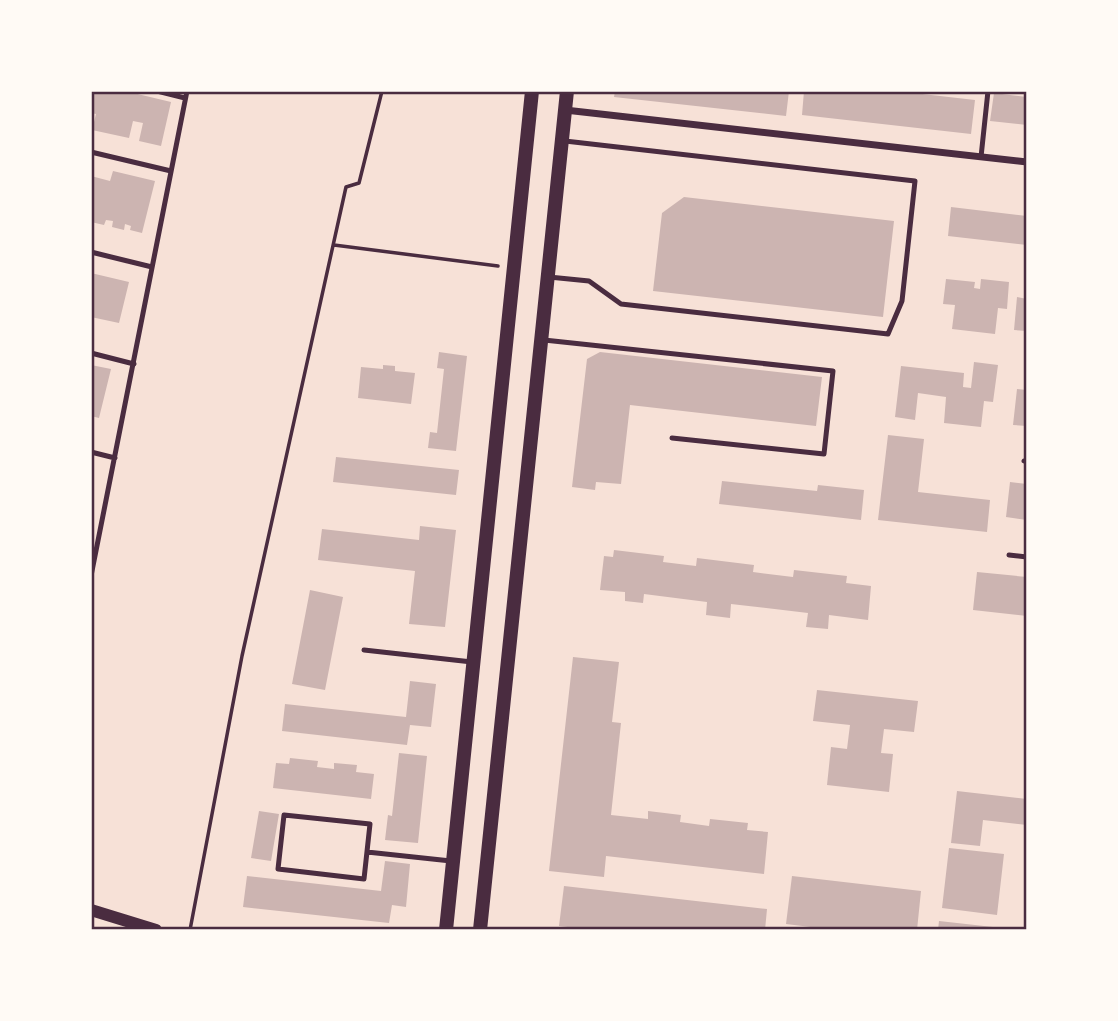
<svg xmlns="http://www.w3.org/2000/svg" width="1118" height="1021" viewBox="0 0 1118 1021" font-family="Cabin,sans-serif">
<rect width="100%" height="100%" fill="#f7e1d7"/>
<!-- building -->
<path fill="#ccb4b1" d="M91,91H125L171,102L161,146L139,141L143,123L133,121L129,138L92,130L96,114L91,113Z
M615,91H789L786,116L614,97Z
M804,91H896L975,100L971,134L802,115Z
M994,93L1027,97V125L990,121Z
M113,171L155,181L142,233L130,230L131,226L125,224L124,230L112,227L113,221L106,220L104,225L91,222V176L110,181Z
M684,197L894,221L883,317L653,291L662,213Z
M951,207L1027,216V245L948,236Z
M91,273L129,282L119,323L91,317Z
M946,279L975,282L974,288L980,289L981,279L1009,282L1007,309L998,308L995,334L952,329L955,305L943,304Z
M1017,297L1027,299V331L1014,330Z
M439,352L467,356L456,451L428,448L430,432L437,433L444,369L437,368Z
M600,352L822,377L816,426L630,405L621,484L596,482L595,490L572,487L587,359Z
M974,362L998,365L993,402L984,401L981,427L944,423L946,397L918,393L915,420L895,417L901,366L964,373L963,387L971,388Z
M91,365L111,369L99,418L91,416Z
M383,365L395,366V371L415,373L411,404L358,398L361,367L383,369Z
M1017,389L1027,390V426L1013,425Z
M888,435L924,439L918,492L990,500L987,532L878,520Z
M336,457L459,470L456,495L333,482Z
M722,481L817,491L818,485L864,490L861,520L719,504Z
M1010,482L1027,484V520L1006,517Z
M420,526L456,530L445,627L409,624L415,571L318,560L322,529L419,540Z
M614,550L664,556L663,562L696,566L697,558L754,565L753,572L793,577L794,570L847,576L846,583L871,586L868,620L829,615L828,629L806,627L808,613L731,604L730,618L706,615L707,602L644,594L643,603L625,601V592L600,590L604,556L613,557Z
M977,572L1027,577V616L973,610Z
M310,590L343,597L325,690L292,684Z
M573,657L619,662L612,722L621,723L611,815L648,819V811L681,815L680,822L709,826L710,819L748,823L747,830L768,832L764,874L606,856L604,877L549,871Z
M410,681L436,684L431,727L410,725L407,745L282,731L285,704L406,717Z
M817,690L918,701L914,732L884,729L881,753L893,754L889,792L827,785L831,747L847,749L850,725L813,721Z
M399,753L427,756L418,843L385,840L388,815L392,816Z
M290,758L318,761L317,767L334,769V763L357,765L356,772L374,774L371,799L273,788L276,763L289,764Z
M957,791L1027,799V825L983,820L980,846L951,843Z
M259,811L279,814L271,861L251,858Z
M949,848L1004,854L997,915L942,908Z
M385,861L410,864L406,907L392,905L389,923L243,907L247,876L381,891Z
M792,876L921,891L917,930H835L786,924Z
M564,886L767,909L765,930H593L559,926Z
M939,921L1002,928V930H938Z"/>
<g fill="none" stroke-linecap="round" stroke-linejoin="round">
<!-- path -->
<path stroke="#4a2c40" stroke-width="3.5" d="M334,245L498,266
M190,930L242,656L346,187L359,183L382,91"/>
<!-- service -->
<path stroke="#4a2c40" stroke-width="5" d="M157,91L185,98
M91,152L171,171
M981,157L988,91
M91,252L152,267
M549,277L589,281L621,304L888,334L902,301L915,181L565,141
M544,340L833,371L824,454L672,438
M91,353L134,364
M91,452L115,458
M1024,461L1027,462
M1009,555L1027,557
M91,576L187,91
M364,650L472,662
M284,815L370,824L364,879L278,869Z
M367,852L451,861"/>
<!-- minor -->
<path stroke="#4a2c40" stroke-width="7" d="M565,110L1027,162"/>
<!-- tertiary -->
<path stroke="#4a2c40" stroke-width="12" d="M91,910L156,930"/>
<!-- secondary -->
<path stroke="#4a2c40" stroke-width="14" d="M446,930L532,91
M480,930L567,91"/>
</g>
<!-- border -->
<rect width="1118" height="1021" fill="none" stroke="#fffaf5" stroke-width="186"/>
<rect x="93" y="93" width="932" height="835" fill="none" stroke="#4a2c40" stroke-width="2.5"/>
</svg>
